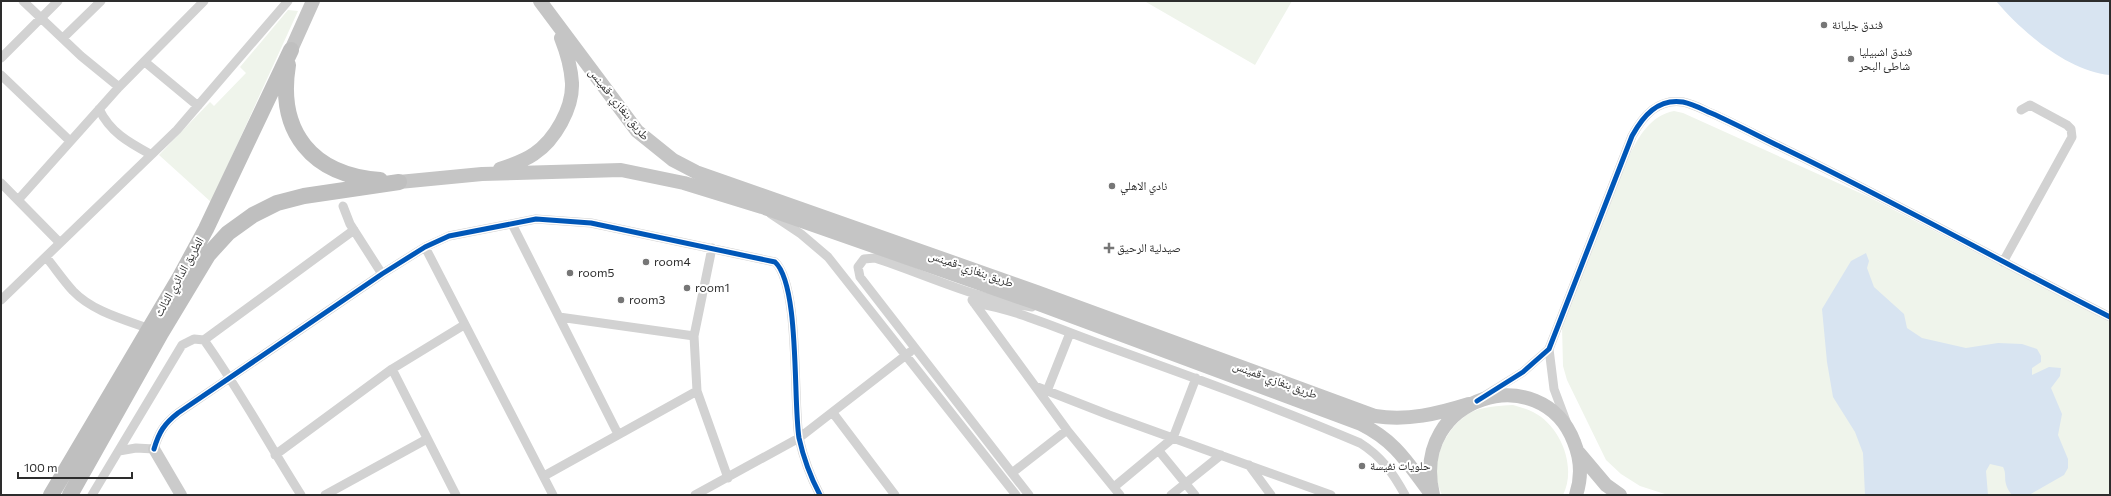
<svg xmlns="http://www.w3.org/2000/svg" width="2111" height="496" viewBox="0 0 2111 496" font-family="Commissioner,'Noto Naskh Arabic',sans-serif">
<rect width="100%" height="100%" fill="#fff"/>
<!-- green -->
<path fill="#eff4eb" d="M1147,1H1292L1255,65L1146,2Z
M288,10L298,11L211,202L159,155L210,102L214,106L246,73L240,67Z
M1674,111L1683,113L1869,197L2110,322V495H1668L1640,486L1621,474L1606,460L1567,380L1563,366L1562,326L1629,156C1639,136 1650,116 1674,111Z
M1513,405C1520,407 1527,409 1533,412C1561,426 1577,467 1563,495H1442C1428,466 1443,431 1468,414C1482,406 1498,406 1513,405Z"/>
<!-- water -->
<path fill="#d8e4f1" d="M1996,1H2110V75C2068,71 2022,32 1996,1Z
M1866,253L1869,261L1867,268L1874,287L1904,314L1907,328L1922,338L1966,348L1998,343L2022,344L2037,349L2041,356V362L2032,368V375L2049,367L2061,368L2060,376L2051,388L2062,414L2058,435L2068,459V468L2064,475L2029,495H2012C2001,481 2008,476 2003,467L1990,464L1986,471L1988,495H1865L1863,453L1855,432L1833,397L1827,362L1822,309L1851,261Z"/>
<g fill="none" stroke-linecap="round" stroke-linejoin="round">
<!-- street -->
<path stroke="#d2d2d2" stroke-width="9" d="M23,1L81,56L119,87
M63,38L101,1
M1,58L58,1
M145,62L198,106
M1,75L70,141
M99,109C110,132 128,142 150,154
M1,183L60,243
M18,200L119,87L204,1
M343,206L350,224L382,274
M771,214L801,234L828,257L1016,495
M512,224L618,434
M425,247L553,495
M712,248L694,336L697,391L728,478
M46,257C55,268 63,280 73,291C93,312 126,320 153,330
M2003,262L2072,137L2071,129L2067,125L2030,105L2021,110
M1,300L177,130L288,1
M972,300L1067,430L1120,495
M974,303C1015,309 1056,328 1095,342C1184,374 1273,406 1360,443C1381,456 1393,473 1405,495
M559,317L694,336
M204,340L354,230
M1549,349L1554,389L1566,421
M392,369L456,495
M1035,386L1109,415L1331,495
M1047,391L1070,333
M1481,398L1523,372L1549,349L1632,136C1643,116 1658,98 1683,102C1693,104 1702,109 1711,113C1736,124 1760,137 1785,149C1895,202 2001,262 2110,317
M833,413L895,495
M119,451L136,448L154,449C159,432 164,424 178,413L382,274L425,247L449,236L536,219L591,223L775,262C800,285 793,400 799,438C803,456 811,478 820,495
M1159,451L1195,495
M275,455L392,369L464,325
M1249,465L1271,495
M1012,473L1067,430
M544,476L697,391
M1114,487L1173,438L1196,378
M92,495L182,345L194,339L204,340C239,389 268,443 301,495
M325,495L427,439
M695,495L799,438L910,352
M1029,495L860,277L858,267L864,259L875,258C927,275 977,300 1032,307
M1171,495L1221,455"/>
<!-- secondary -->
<path stroke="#cbcbcb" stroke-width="12" d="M154,449L181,495"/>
<!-- primary -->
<path stroke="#c5c5c5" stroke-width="14" d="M540,1L637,131L673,160L696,172L1037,292L1375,416C1408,421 1437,414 1469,404
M291,50L313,1
M500,169C512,165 524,161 534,154C555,140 573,108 572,83C571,67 567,53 561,38
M399,182L482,174L621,170L684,183L762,207L1033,302L1361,424C1397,442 1408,464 1432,495
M1579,453L1606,485L1620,495
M1433,495C1409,395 1542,358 1574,442C1581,459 1582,477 1576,495"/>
<!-- highway -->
<path stroke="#bfbfbf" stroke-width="16" d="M288,65C277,132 312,175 380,180
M51,495L180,277L206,229L291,50
M70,495L161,333L208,255L228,233L253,215L277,203L304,196L399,182"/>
<defs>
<path id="cycleway" d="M1477,401L1523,372L1549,349L1632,136C1643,116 1658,98 1683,102C1693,104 1702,109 1711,113C1736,124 1760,137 1785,149C1895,202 2001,262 2110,317
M154,449C159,432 164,424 178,413L382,274L425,247L449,236L536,219L591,223L775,262C800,285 793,400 799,438C803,456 811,478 820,495"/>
</defs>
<!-- cycleway casing -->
<use href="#cycleway" stroke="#fff" stroke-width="8"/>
<!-- cycleway -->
<use href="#cycleway" stroke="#0057b8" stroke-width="5"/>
</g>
<!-- markers -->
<g fill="#767676" stroke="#fff" stroke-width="1.5">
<circle cx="1824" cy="25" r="4"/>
<circle cx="1851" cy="59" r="4"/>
<circle cx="1112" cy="186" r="4"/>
<path d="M1107 242h4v4h4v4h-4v4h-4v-4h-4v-4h4z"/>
<circle cx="646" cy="262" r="4"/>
<circle cx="570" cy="273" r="4"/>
<circle cx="687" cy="288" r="4"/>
<circle cx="621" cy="300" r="4"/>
<circle cx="1362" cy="466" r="4"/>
</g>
<g text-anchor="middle" stroke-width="4" stroke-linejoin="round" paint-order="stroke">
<!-- poi labels -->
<g font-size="12" fill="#2d2d2d" stroke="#fff" text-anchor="start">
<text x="1832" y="29">فندق جليانة</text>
<text x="1859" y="56">فندق اشبيليا<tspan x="1859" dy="14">شاطئ البحر</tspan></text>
<text x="1120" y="190">نادي الاهلي</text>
<text x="1117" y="252">صيدلية الرحيق</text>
<text x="654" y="266">room4</text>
<text x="578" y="277">room5</text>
<text x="695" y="292">room1</text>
<text x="629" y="304">room3</text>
<text x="1370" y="470">حلويات نفيسة</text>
</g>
<!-- street labels -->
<g font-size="12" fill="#2d2d2d" stroke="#fff">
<text transform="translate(619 104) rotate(51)" y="4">طريق بنغازي-قمينس</text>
<text transform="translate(971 269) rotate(19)" y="4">طريق بنغازي-قمينس</text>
<text transform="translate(179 277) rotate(-61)" y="4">الطريق الدائري الثالث</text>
<text transform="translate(1275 380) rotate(20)" y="4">طريق بنغازي-قمينس</text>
</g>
</g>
<!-- border -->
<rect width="2111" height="496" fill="none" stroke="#2d2d2d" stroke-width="4"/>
<!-- scale -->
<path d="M18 472v6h114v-6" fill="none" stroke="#2d2d2d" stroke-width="2"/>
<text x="24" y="472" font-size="12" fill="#2d2d2d" stroke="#ffffff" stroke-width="3" paint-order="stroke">100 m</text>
</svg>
